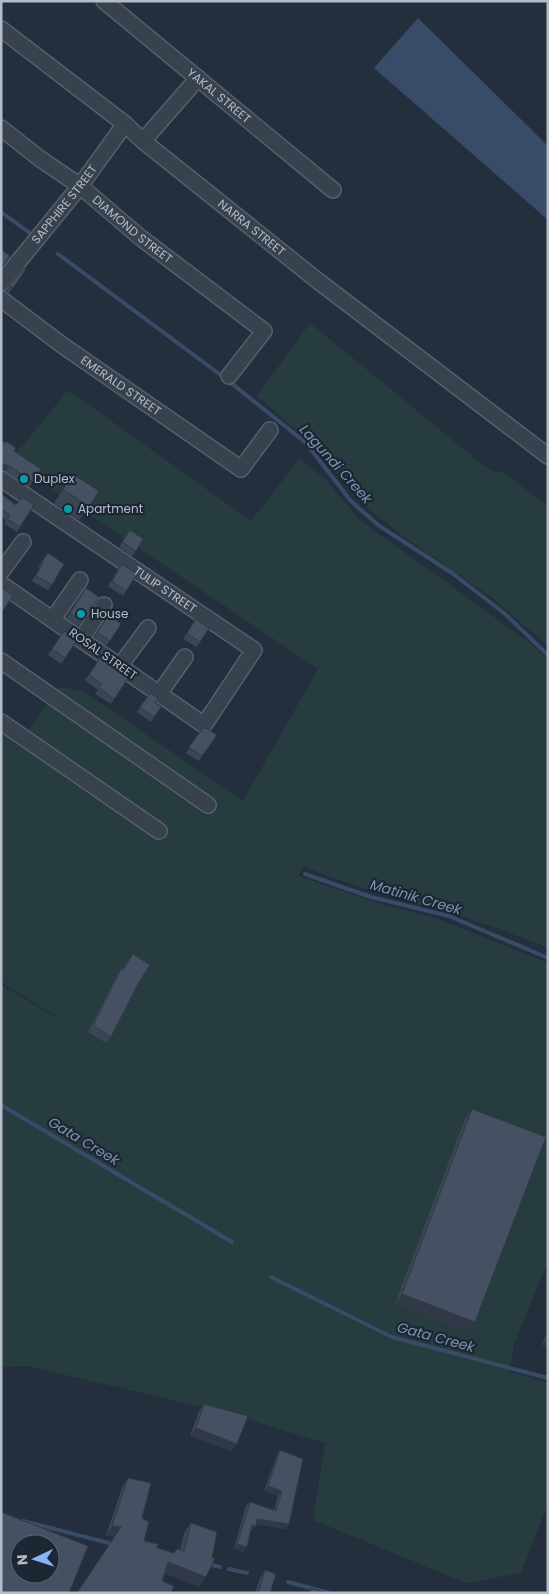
<svg xmlns="http://www.w3.org/2000/svg" width="549" height="1594" viewBox="0 0 549 1594" font-family="Poppins,sans-serif">
<rect width="100%" height="100%" fill="#242f3e"/>
<!-- green -->
<path fill="#263c3f" d="M310,323L482,464L493,471L505,473L548,507V646L491,597L404,537L365,506L311,443L257,396Z
M68,390L251,521L299,459L325,479L360,520L534,646L548,660V947L459,915L373,892L304,867L298,876L387,906L433,917L548,963V1262L514,1344L510,1372L548,1383V1503L521,1573L466,1583L313,1520L325,1443L227,1413L28,1366L1,1367V985L81,1032L1,982V737L30,729L59,687L83,691L243,801L318,669L10,461Z"/>
<!-- water -->
<path fill="#394c67" d="M418,18L548,146V220L374,68Z"/>
<g fill="none" stroke-linecap="round" stroke-linejoin="round">
<!-- stream -->
<path stroke="#394c67" stroke-width="4" d="M1,212L34,236
M58,254L226,379L305,442L351,501L378,525L452,573L504,613L548,655
M305,874L371,897L449,916L548,958
M1,1105L232,1242
M271,1277L392,1337L548,1378
M23,1521L113,1544
M208,1564L220,1567
M229,1569L247,1573
M288,1582L329,1593"/>
<defs>
<g id="minor">
<path id="s1" d="M104,1L333,190"/>
<path id="s2" d="M1,29L125,124L143,141L318,281L548,456"/>
<path id="s3" d="M1,128L39,158L80,186L141,238L264,331L229,376"/>
<path d="M143,141L198,78"/>
<path id="s4" d="M1,283L80,186L125,124"/>
<path id="s5" d="M1,299L62,345L241,469L270,430"/>
<path id="s6" d="M1,479L254,650L204,725L1,584"/>
<path d="M1,572L23,542"/>
<path d="M53,619L80,580"/>
<path d="M81,639L104,605"/>
<path d="M1,661L208,805"/>
<path d="M119,667L148,628"/>
<path d="M159,694L185,657"/>
<path d="M1,722L159,831"/>
</g>
</defs>
<!-- minor casing -->
<use href="#minor" stroke="#565f6c" stroke-width="18"/>
<!-- minor -->
<use href="#minor" stroke="#38414e" stroke-width="15"/>
</g>
<!-- wall -->
<path fill="#3b4654" d="M26,269L9,293L6,291L9,286Z
M1,440L14,451L41,469L29,487L6,471L1,470Z
M73,474L99,491L79,520L54,503Z
M1,494L20,527L17,532L4,524L6,520L1,517Z
M130,530L136,551L132,556L119,547Z
M48,553L52,585L48,590L32,581L40,568L38,567Z
M118,570L137,574L123,596L108,586Z
M86,588L99,597L78,626L66,618Z
M109,615L121,624L106,646L94,637Z
M196,619L209,628L197,647L183,639Z
M64,631L77,640L61,664L48,655Z
M101,657L129,677L111,704L95,694L98,690L85,680Z
M150,693L155,703L161,707L151,722L137,712Z
M203,728L217,735L199,761L186,753Z
M133,954L138,984L111,1037L106,1043L88,1032L117,975L121,969H122Z
M472,1109L475,1322L468,1332L395,1304L465,1119Z
M548,1330V1347L542,1345Z
M204,1404L237,1444L231,1451L190,1436L199,1411Z
M280,1450L289,1524L286,1529L256,1524L252,1530H251L243,1552L234,1548L246,1506L250,1502L274,1510L278,1496L264,1491L277,1455Z
M128,1478L142,1518L144,1541L157,1548L174,1553L177,1549L180,1550L184,1533L191,1523L199,1587L165,1573L162,1581L114,1537L106,1535L122,1488Z
M265,1570L270,1593H255L260,1578Z"/>
<!-- shaded-wall -->
<path fill="#303945" d="M5,464L9,466L6,471L1,470V466Z
M402,1294L475,1322L468,1332L395,1304Z
M548,1337V1347L542,1345Z
M196,1428L237,1444L231,1451L190,1436Z
M268,1486L282,1491L278,1496L264,1491Z
M257,1519L289,1524L286,1529L254,1524Z
M252,1525L256,1526L252,1530H248Z
M112,1526L121,1527L114,1537L106,1535Z
M237,1544L247,1547L243,1552L234,1548Z
M168,1562L206,1577L199,1587L162,1572Z"/>
<!-- building -->
<path fill="#455162" stroke="#303945" fill-rule="evenodd" d="M1,249L10,256L1,268Z
M24,268L26,269L13,288L9,286Z
M1,440L5,443L6,441L16,448L14,451L41,469L33,482L9,466L5,464L1,466Z
M73,474L99,491L89,507L63,489Z
M1,494L16,505L22,497L34,505L20,527L7,519L10,515L1,509Z
M130,530L143,539L136,551L122,542Z
M48,553L64,564L52,585L36,576L43,563L42,562Z
M122,564L137,574L126,591L112,581Z
M1,587L13,596L1,613Z
M86,588L99,597L82,621L70,613Z
M109,615L121,624L110,641L97,632Z
M196,619L209,628L200,642L187,633Z
M64,631L77,640L65,658L52,649Z
M101,657L129,677L114,699L99,688L102,684L89,675Z
M150,693L158,698L155,703L161,707L154,717L140,707Z
M203,728L208,729L217,735L202,756L189,747Z
M133,954L150,965L138,984L111,1037L93,1025L121,969L123,970Z
M472,1109L546,1137L475,1322L402,1294Z
M204,1404L248,1416L237,1444L196,1428Z
M280,1450L303,1459L289,1524L257,1519L256,1526L252,1525L247,1547L237,1544L250,1502L276,1511L282,1491L268,1486Z
M128,1478L151,1483L142,1518L149,1522L144,1541L158,1544L157,1548L174,1553L177,1549L184,1551L191,1523L217,1532L212,1558H215L206,1577L168,1562L162,1581L174,1586L171,1593H77L121,1527L112,1526Z
M1,1512L88,1546L69,1593H1ZM20,1544H50V1574H20Z
M265,1570L276,1574L270,1593H258Z
M311,1588L323,1593H310Z"/>
<!-- markers -->
<g fill="#0f9aa8" stroke="#1d2633" stroke-width="2">
<circle cx="24" cy="479" r="5"/>
<circle cx="68" cy="509" r="5"/>
<circle cx="81" cy="614" r="5"/>
</g>
<g text-anchor="middle" stroke-width="4.5" stroke-linejoin="round" paint-order="stroke">
<!-- street labels -->
<g font-size="12" fill="#b4bcc9" stroke="#1d2633">
<text dy="4" stroke="none"><textPath href="#s1" startOffset="149">YAKAL STREET</textPath></text>
<text dy="4" stroke="none"><textPath href="#s4" startOffset="101">SAPPHIRE STREET</textPath></text>
<text dy="4" stroke="none"><textPath href="#s2" startOffset="320">NARRA STREET</textPath></text>
<text dy="4" stroke="none"><textPath href="#s3" startOffset="166">DIAMOND STREET</textPath></text>
<text dy="4" stroke="none"><textPath href="#s5" startOffset="148">EMERALD STREET</textPath></text>
<text dy="4" stroke="none"><textPath href="#s6" startOffset="198">TULIP STREET</textPath></text>
<text transform="translate(103 654) rotate(35)" y="4">ROSAL STREET</text>
</g>
<!-- poi labels -->
<g font-size="12" fill="#b4bcc9" stroke="#1d2633" text-anchor="start">
<text x="34" y="483">Duplex</text>
<text x="78" y="513">Apartment</text>
<text x="91" y="618">House</text>
</g>
<!-- water labels -->
<g font-size="14" font-style="italic" fill="#7c92b1" stroke="#1d2633">
<text transform="translate(336 464) rotate(48)" y="5">Lagundi Creek</text>
<text transform="translate(416 897) rotate(16)" y="5">Matinik Creek</text>
<text transform="translate(84 1141) rotate(31)" y="5">Gata Creek</text>
<text transform="translate(436 1337) rotate(15)" y="5">Gata Creek</text>
</g>
</g>
<!-- border -->
<rect width="549" height="1594" fill="none" stroke="#b4bcc9" stroke-width="5"/>
<!-- north arrow -->
<g transform="translate(35 1559) rotate(266)"><circle r="24" fill="#1d2633" stroke="#59626f"/>
<path d="M0-4L9 19L0 12L-9 19Z" fill="#8ab4f8"/>
<text y="-8" font-size="14" font-weight="bold" text-anchor="middle" fill="#b4bcc9">N</text>
</g>
</svg>
